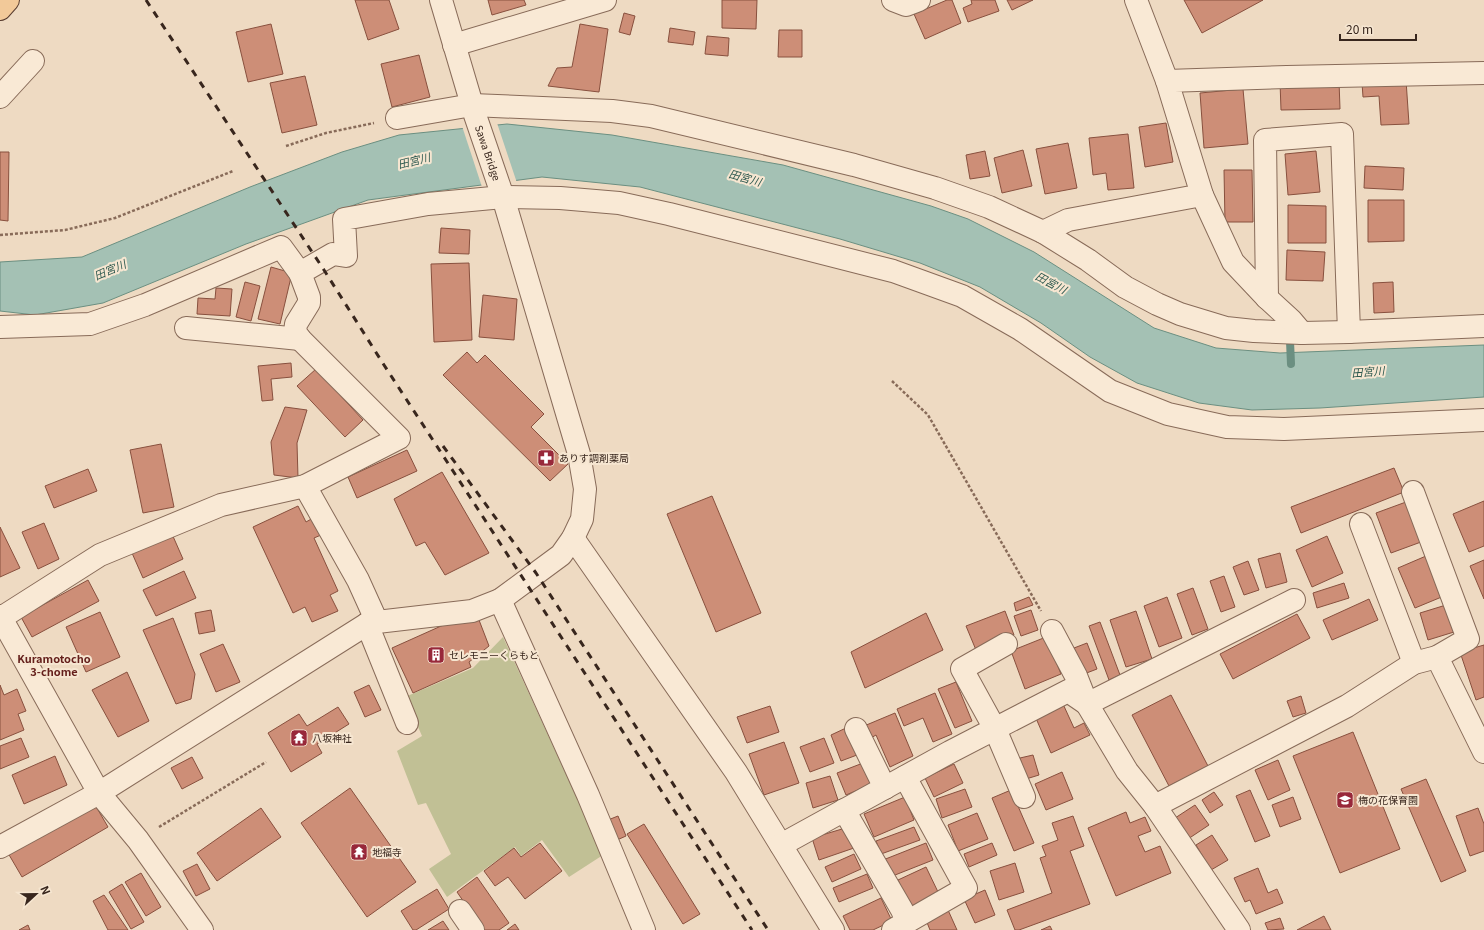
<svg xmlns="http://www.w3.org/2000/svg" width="1484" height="930" viewBox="0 0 1484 930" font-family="Georgia,'Noto Sans JP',serif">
<rect width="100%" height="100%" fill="#eedac2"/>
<!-- cemetery -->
<path fill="#c1c095" d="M503,637L603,855L569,877L542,840L521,856L515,847L447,897L429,869L451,854L426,803L418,805L397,751L422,736L405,697L473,668Z"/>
<!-- water -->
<path fill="#a4c1b4" stroke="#6b8f81" d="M507,124L612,135L783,165L931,206L968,219L1034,252L1154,328L1216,348L1280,353L1484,345V397L1320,408L1252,410L1199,403L1137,383L1090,357L1041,323L980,287L920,263L840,239L640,187L542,177L368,200L246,244L103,303L35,315L0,311V262L82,257L250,187L342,152L399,135Z"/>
<!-- pier -->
<path fill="#eedac2" d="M497,123L517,183L482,187L462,126Z"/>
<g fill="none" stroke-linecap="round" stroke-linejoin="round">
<!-- stream -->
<path stroke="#6b8f81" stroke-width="8" d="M1290,341L1291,364"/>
</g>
<!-- building -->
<path fill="#cd8e77" stroke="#88503e" d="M355,0H389L399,29L368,40Z
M488,0H524L526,5L492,15Z
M722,0H757L756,29L722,28Z
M947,0H952L961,23L925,39L914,14Z
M971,0H995L999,11L968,22L963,8L972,4Z
M1007,0H1033L1012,10Z
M1184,0H1263L1202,33Z
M624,13L635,16L630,35L619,32Z
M271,24L283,74L248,82L236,32Z
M580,24L608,29L599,92L548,86L557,68L572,67Z
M670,28L695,32L693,45L668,42Z
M779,30H802V57H778Z
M707,36L729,38L728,56L705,54Z
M419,55L430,97L392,107L381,64Z
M305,76L317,125L282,133L270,83Z
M1406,80L1409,124L1381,125L1379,96L1363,97L1362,83Z
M1339,81L1340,109L1281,110L1280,82Z
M1243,89L1248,144L1204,148L1200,93Z
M1166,123L1173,162L1145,167L1139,127Z
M1128,134L1134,188L1108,190L1106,173L1093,175L1089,138Z
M1068,143L1077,188L1045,194L1036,149Z
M1023,150L1032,186L1002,193L994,158Z
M985,151L990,176L970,179L966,155Z
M1316,151L1320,192L1288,195L1285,154Z
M0,152H9L8,221L0,220Z
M1365,166L1404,168L1403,190L1364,188Z
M1224,170H1252L1253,222H1225Z
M1368,200H1404V241L1368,242Z
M1288,205L1326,206V243H1288Z
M441,228L470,230L469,254L439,253Z
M1287,250L1325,252L1323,281L1286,280Z
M469,263L472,340L434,342L431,264Z
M271,267L292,273L280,324L258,319Z
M245,282L260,286L251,321L236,317Z
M1393,282L1394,312L1374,313L1373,283Z
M216,288L232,289L230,316L197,314L198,298L215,299Z
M483,295L517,299L514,340L479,337Z
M467,352L477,363L485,355L544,414L531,427L568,464L550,481L443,375Z
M291,363L292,377L271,379L273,400L262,401L258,366Z
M316,369L363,420L345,437L297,386Z
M285,407L307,410L297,443L298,478L274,475L271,442Z
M161,444L174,507L143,513L130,450Z
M407,450L417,471L357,498L348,477Z
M1394,468L1404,492L1301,533L1291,507Z
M88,469L97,491L54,508L45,486Z
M442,472L489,553L445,575L425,542L416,546L394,499Z
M712,496L761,613L716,632L667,514Z
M1484,501V546L1469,552L1453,514Z
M1406,502L1421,542L1391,553L1376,513Z
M298,506L306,522L313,518L321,535L314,538L338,591L330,595L338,611L312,622L305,607L293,613L253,527Z
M44,523L59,559L38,569L22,532Z
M0,527L20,568L0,577Z
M172,534L183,559L143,578L132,553Z
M1327,536L1343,573L1312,587L1296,550Z
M1280,553L1287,582L1266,588L1258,559Z
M1426,556L1444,596L1415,608L1398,568Z
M1484,560V599L1470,566Z
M1248,561L1259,590L1244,595L1233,567Z
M184,571L196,598L156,616L143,590Z
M1224,576L1235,607L1221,612L1210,581Z
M88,580L99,601L32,637L21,617Z
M1344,583L1349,598L1317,608L1313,593Z
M1193,588L1208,629L1192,635L1177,594Z
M1029,597L1033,605L1016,611L1014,603Z
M1167,597L1182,638L1159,647L1144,606Z
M1369,599L1378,620L1332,640L1323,620Z
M1446,605L1454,632L1428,640L1420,613Z
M211,610L215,631L199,634L195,613Z
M1031,610L1038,630L1021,636L1014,616Z
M1005,611L1014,635L976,650L966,626Z
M1136,611L1152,659L1126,667L1110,620Z
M100,612L120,657L86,672L66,627Z
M926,613L943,650L865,688L851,652Z
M1297,614L1310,638L1233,679L1220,654Z
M173,618L195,674L191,699L176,704L143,630Z
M479,620L489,646L469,662L471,667L413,693L392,648L450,622Z
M1100,622L1120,675L1109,680L1089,626Z
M1046,637L1061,674L1025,689L1011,651Z
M1087,643L1097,669L1084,674L1074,648Z
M223,644L240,682L216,692L200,654Z
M1484,645V697L1476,700L1460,652Z
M127,672L149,721L118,737L92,690Z
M956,682L972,721L955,728L938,689Z
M0,685L4,695L17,689L26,711L18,714L24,730L0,740Z
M369,685L381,710L365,717L354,692Z
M935,693L952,734L933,742L923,718L904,726L897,709Z
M1171,695L1208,766L1169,786L1132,715Z
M1301,696L1306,713L1293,717L1287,701Z
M1063,704L1074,728L1084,723L1090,735L1051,753L1035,716Z
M770,706L779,732L747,743L737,717Z
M338,707L349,724L317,744L322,753L291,772L268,733L299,714L307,726Z
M895,713L913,756L890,767L876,735L869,739L864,726Z
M846,728L857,755L841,761L831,735Z
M1353,732L1400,849L1340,873L1293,756Z
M21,738L29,757L0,769V746Z
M824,738L834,763L810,772L800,747Z
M784,742L799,783L764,795L749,754Z
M1033,755L1039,775L1026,779L1020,758Z
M55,756L67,785L24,804L12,775Z
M192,757L203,778L182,789L171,768Z
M1278,760L1290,790L1268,800L1255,770Z
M863,763L872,784L846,795L837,773Z
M954,764L963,783L934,797L925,778Z
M1062,772L1073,799L1046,810L1035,784Z
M830,776L838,800L813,808L806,783Z
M1426,779L1466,871L1441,882L1401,789Z
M350,788L416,882L367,917L301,823Z
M965,789L972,807L942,818L936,799Z
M1011,790L1034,843L1014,851L992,798Z
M1250,790L1270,836L1255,842L1236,796Z
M1214,792L1223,805L1210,813L1202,800Z
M905,797L914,820L874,837L864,814Z
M1293,797L1301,819L1280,827L1272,805Z
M94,803L108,827L22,877L8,853Z
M1195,805L1209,825L1188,839L1172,820Z
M261,808L281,837L217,881L197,853Z
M1478,808L1484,824V851L1470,856L1456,816Z
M1126,812L1130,823L1145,817L1151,831L1138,836L1145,852L1160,846L1171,873L1116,896L1088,828Z
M977,813L988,839L958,851L948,825Z
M618,816L626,836L617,840L608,820Z
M1073,816L1084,846L1070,851L1090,904L1019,930H1015L1007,910L1052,893L1040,858L1046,856L1042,846L1058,840L1052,823Z
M644,824L700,914L683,924L627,834Z
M914,827L920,840L881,854L876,841Z
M842,829L854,848L819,860L812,838Z
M1212,835L1228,860L1211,870L1196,845Z
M540,843L562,871L525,899L508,877L495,886L484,871L514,848L521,857Z
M926,843L933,860L890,877L883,860Z
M992,843L997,855L969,867L964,854Z
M854,854L861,869L832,882L825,867Z
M1015,863L1024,892L999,900L990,871Z
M197,864L210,889L196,896L183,871Z
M926,867L939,894L910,907L898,880Z
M1258,868L1268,893L1277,889L1283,903L1256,914L1250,900L1245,902L1234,878Z
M141,873L161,907L146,916L125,882Z
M867,874L873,888L839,902L833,888Z
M477,877L509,923L499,930H483L457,892Z
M122,884L144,922L131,929L109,892Z
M437,889L449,909L416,930H413L401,911Z
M985,890L995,915L975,923L964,899Z
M104,895L128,930H108L93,901Z
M881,898L892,921L873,930H850L843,916Z
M948,910L957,930H930L926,920Z
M1324,916L1331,930H1297Z
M1280,918L1284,929L1268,930L1265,923Z
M443,921L449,930H428Z
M515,924L519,930H507Z
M28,925L30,930H19Z
M1050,926L1052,930H1041Z"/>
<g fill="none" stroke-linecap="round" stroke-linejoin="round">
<defs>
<g id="minor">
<path id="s1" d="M441,0L475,115L503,197L579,454L585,489L582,519L573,538L561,555L500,600"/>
<path d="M893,0L906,5L919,0"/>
<path d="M1136,0L1167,81"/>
<path d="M454,45L605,0"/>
<path d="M0,97L33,61"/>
<path d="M397,118L472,105L612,111L651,116L854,165L935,188L989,207L1043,232L1088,260L1125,287L1157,304L1180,314L1226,328L1254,331L1302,333L1349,332L1484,326"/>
<path d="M1202,195L1233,262L1267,298L1291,320L1302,333"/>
<path d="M1043,232L1068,220L1202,195L1167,81L1287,77L1484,73"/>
<path d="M1267,298L1265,140L1342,134L1349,332"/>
<path d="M0,327L90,324L145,305L281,247L300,273"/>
<path d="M186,328L300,339"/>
<path d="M305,486L358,580L377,622"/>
<path d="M1413,492L1468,639L1437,657L1484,752"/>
<path d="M1361,524L1414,663"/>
<path d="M573,538L736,772L833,930"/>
<path d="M0,616L99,793L138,840L202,930"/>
<path d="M1,618L100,555L221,505L305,486L399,438L300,339L295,332L296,324L309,303V297L300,273L333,254L346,256L344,219L428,204L503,197L560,198L619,203L669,214L893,271L962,296L1020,329L1110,391L1168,414L1227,427L1284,429L1484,420"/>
<path d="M367,624L407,723"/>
<path d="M1052,631L1076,676L1087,704L1127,771L1155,806L1239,930"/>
<path d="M1006,644L962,669L995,729L1024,797"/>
<path d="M856,729L885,788"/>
<path d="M1155,806L1347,706L1414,663L1437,657"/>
<path d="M844,810L902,910L907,922"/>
<path d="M781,845L950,752L1068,691L1087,704L1294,600"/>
<path d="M0,847L99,793L367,624L377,622L472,611L500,600L588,795L644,930"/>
<path d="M460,911L473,930"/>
<path d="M893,930L966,888L905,777"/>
</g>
<path id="major" d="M0,9L8,0"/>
</defs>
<!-- minor casing -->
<use href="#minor" stroke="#886b59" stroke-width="24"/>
<!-- major casing -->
<use href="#major" stroke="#563a2d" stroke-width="24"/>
<!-- path -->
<path stroke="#886b59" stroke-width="2.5" stroke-dasharray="3 2" stroke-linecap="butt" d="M286,146L326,133L374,123
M0,235L65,230L115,218L233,171
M892,381L928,415L1041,611
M159,827L266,762"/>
<!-- minor -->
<use href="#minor" stroke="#f9e9d5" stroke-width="22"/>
<!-- major -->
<use href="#major" stroke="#f2c999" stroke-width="22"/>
<!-- rail -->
<path stroke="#38261d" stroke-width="3" stroke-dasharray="7 7" stroke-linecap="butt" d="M146,0L324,270L384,365L752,930
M443,446L536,573L768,930"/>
</g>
<!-- icons -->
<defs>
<symbol id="pharmacy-square" viewBox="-11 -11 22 22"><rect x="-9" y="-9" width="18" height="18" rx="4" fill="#98283a" stroke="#f6e6d1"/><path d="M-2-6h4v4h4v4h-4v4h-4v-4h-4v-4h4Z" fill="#fff"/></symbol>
<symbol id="building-square" viewBox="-11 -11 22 22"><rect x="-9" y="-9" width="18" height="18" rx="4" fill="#98283a" stroke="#f6e6d1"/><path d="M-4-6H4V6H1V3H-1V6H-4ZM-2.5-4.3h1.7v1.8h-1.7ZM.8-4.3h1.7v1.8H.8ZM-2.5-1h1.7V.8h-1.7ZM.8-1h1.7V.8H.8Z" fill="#fff"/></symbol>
<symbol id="temple-square" viewBox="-11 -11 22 22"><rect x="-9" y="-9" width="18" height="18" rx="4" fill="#98283a" stroke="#f6e6d1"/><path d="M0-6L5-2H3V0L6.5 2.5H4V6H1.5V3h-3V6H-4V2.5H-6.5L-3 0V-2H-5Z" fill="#fff"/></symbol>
<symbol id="school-square" viewBox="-11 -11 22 22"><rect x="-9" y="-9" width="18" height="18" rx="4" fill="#98283a" stroke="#f6e6d1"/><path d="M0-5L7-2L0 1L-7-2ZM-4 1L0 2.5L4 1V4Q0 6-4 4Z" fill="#fff"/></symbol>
</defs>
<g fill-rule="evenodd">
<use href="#pharmacy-square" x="536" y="448" width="20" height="20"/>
<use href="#building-square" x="426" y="645" width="20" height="20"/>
<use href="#temple-square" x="289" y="728" width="20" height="20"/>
<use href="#school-square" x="1335" y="790" width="20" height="20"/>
<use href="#temple-square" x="349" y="842" width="20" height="20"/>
</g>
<g text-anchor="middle" stroke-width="4" stroke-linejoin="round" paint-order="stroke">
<!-- street labels -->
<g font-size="10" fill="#38261d" stroke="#f6e6d1">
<text dy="4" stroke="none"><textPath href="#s1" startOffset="160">Sawa Bridge</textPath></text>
</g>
<!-- poi labels -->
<g font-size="10" fill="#38261d" stroke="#f6e6d1" text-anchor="start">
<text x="559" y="462">ありす調剤薬局</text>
<text x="449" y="659">セレモニーくらもと</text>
<text x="312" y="742">八坂神社</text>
<text x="1358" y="804">梅の花保育園</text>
<text x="372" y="856">地福寺</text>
</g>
<!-- water labels -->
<g font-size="11" font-style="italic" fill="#2c584e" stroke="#f6e6d1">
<text transform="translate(414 161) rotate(-14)" y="4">田宮川</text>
<text transform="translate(745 178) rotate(16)" y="4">田宮川</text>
<text transform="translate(110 270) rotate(-23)" y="4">田宮川</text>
<text transform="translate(1051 283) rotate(28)" y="4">田宮川</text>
<text transform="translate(1368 372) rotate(-4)" y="4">田宮川</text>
</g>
<!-- neighbourhood labels -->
<g font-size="11" font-weight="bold" fill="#65201c" stroke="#f6e6d1">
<text x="54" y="663">Kuramotocho<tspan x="54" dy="13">3-chome</tspan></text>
</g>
</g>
<!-- north arrow -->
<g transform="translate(36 894) rotate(68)" stroke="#f6e6d1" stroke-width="3" paint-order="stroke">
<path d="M0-3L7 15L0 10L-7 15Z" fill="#38261d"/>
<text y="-6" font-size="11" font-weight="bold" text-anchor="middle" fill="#38261d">N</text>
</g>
<!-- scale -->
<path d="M1340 34v6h76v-6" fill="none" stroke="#38261d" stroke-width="2"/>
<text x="1346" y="34" font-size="12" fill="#38261d" stroke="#f6e6d1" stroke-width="3" paint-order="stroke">20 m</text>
</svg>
